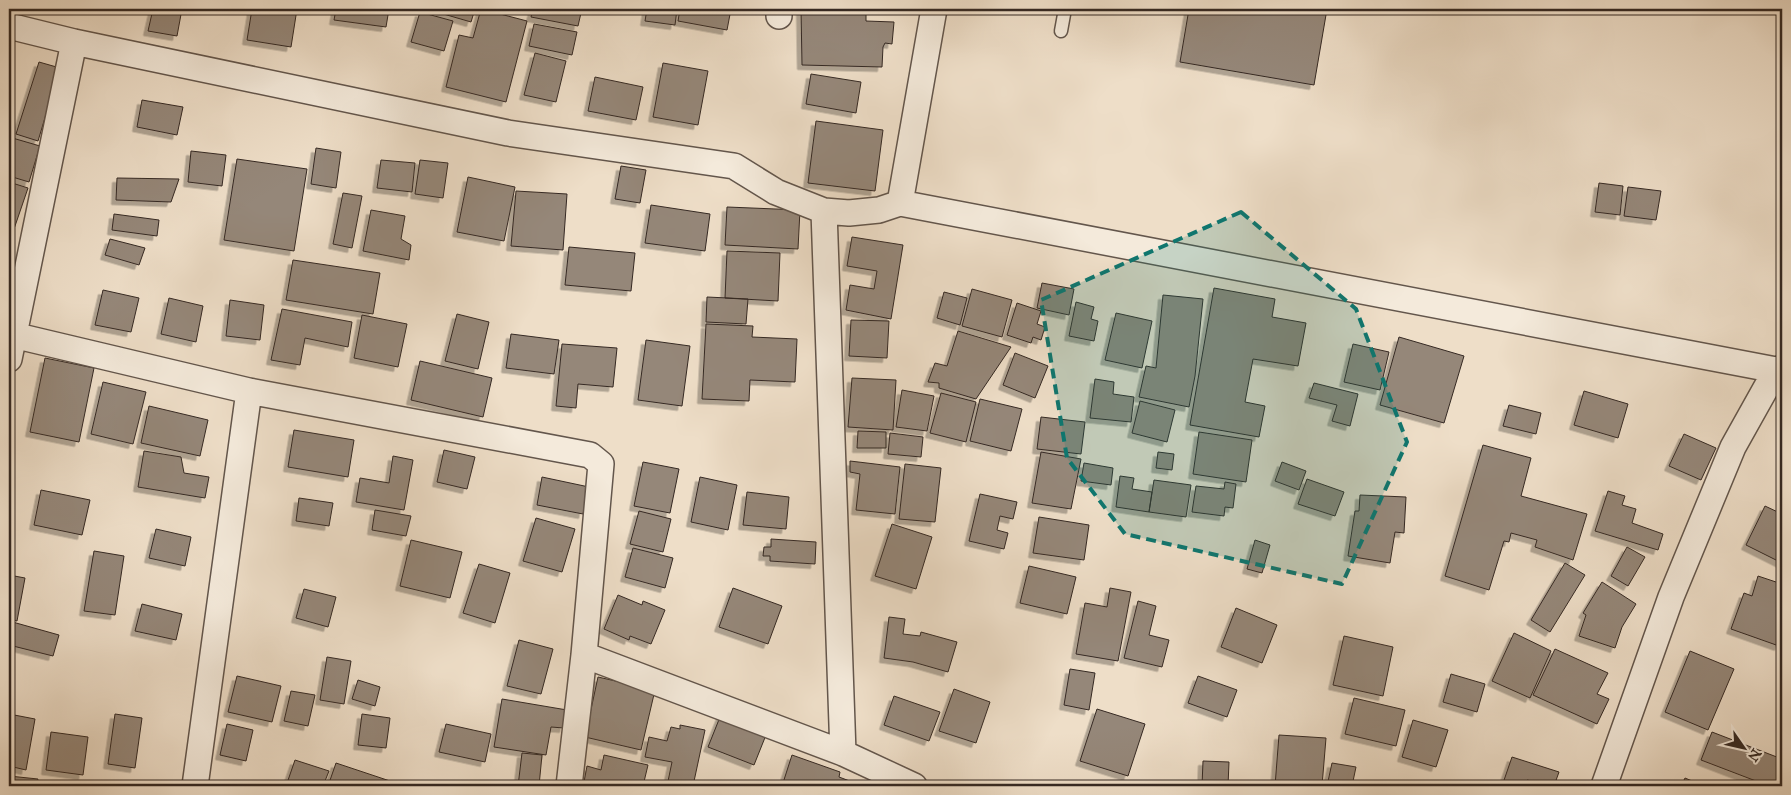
<svg xmlns="http://www.w3.org/2000/svg" width="1791" height="795" viewBox="0 0 1791 795" font-family="'IM FELL Great Primer',serif">
<defs>
<filter id="shadow"><feDropShadow dx="-4.5" dy="4.5" stdDeviation="0" flood-color="#0004"/></filter>
</defs>
<rect width="100%" height="100%" fill="#eedec8"/>
<filter id="stains"><feTurbulence type="fractalNoise" baseFrequency=".004" numOctaves="4"/><feColorMatrix values="0 0 0 0 .2 0 0 0 0 .09 0 0 0 0 .02 0 0 0 .5 -.17"/></filter>
<radialGradient id="worn" r=".72"><stop offset=".6" stop-color="#630" stop-opacity="0"/><stop offset="1" stop-color="#630" stop-opacity=".3"/></radialGradient>
<!-- building -->
<path fill="#958779" stroke="#352923" filter="url(#shadow)" d="M153,9H182L177,36L148,31Z
M252,9H297L291,47L247,40Z
M336,9H389L386,27L334,20Z
M441,9H475L471,22L440,13Z
M481,9L527,21L506,102L446,87L459,35L473,38Z
M533,9H561L581,13L578,26L531,17Z
M647,9H677L675,25L645,21Z
M680,9H731L727,30L678,21Z
M801,9H866V21L894,22L892,44L885,43L883,47L882,67L802,65Z
M1189,9H1327L1314,85L1180,62Z
M420,12L453,21L444,51L411,42Z
M534,24L577,32L572,55L529,46Z
M535,53L566,61L556,102L524,95Z
M39,62L60,68L38,141L16,134Z
M663,63L708,71L698,125L653,117Z
M811,74L861,82L856,113L806,104Z
M595,77L643,87L636,120L588,111Z
M142,100L183,107L177,135L137,127Z
M816,121L883,130L875,191L808,183Z
M9,137L40,146L29,182L9,176Z
M316,148L341,152L336,188L311,184Z
M191,151L226,155L222,186L188,182Z
M237,159L307,169L294,251L224,240Z
M381,160L415,163L412,192L377,188Z
M420,160L448,163L443,198L415,194Z
M621,166L646,170L640,203L615,199Z
M468,177L515,187L504,241L457,232Z
M117,178L179,179L171,202L116,200Z
M9,182L28,188L14,229L9,227Z
M1599,183L1623,186L1620,215L1595,212Z
M1628,187L1661,191L1656,220L1624,216Z
M516,191L567,194L563,250L511,246Z
M343,193L362,196L352,248L333,244Z
M651,205L710,214L705,251L645,243Z
M727,207L800,210L798,249L725,245Z
M371,210L405,216L401,239L411,245L409,260L363,251Z
M114,214L159,220L157,236L112,230Z
M852,237L903,245L891,319L846,310L850,285L874,289L877,271L847,266Z
M110,239L145,248L139,265L105,255Z
M569,247L635,253L631,291L565,285Z
M727,251L780,253L778,301L725,298Z
M293,260L380,273L373,314L286,300Z
M1042,283L1074,289L1069,315L1037,308Z
M1214,288L1275,299L1272,317L1306,323L1298,366L1253,359L1245,402L1265,406L1259,437L1190,425Z
M972,289L1012,300L1002,337L962,326Z
M103,290L139,298L131,332L95,325Z
M944,292L967,298L960,325L937,318Z
M1163,295L1203,299L1195,376L1189,407L1139,397L1146,366L1156,368Z
M707,297L748,299L746,324L706,322Z
M169,298L203,306L196,342L161,334Z
M230,300L264,305L260,340L226,336Z
M1076,302L1094,307L1091,319L1098,321L1094,341L1069,336Z
M1017,303L1041,311L1037,324L1045,327L1041,340L1033,337L1031,343L1007,335Z
M282,309L352,322L348,347L305,338L300,365L271,360Z
M1116,313L1152,321L1142,368L1105,360Z
M457,314L489,322L478,369L445,361Z
M362,315L407,324L398,367L354,358Z
M851,320L889,321L887,358L849,356Z
M706,324L753,326L752,337L797,339L795,382L750,380L749,401L702,399Z
M958,331L1011,347L976,399L939,388V383L928,382L935,363L947,366Z
M511,334L559,340L554,374L506,368Z
M1399,337L1464,356L1444,423L1380,405Z
M646,340L690,346L682,406L638,400Z
M562,344L617,348L613,387L578,384L576,408L556,406Z
M1353,344L1389,352L1380,390L1344,382Z
M1015,353L1048,366L1035,398L1003,385Z
M45,358L94,368L79,442L30,432Z
M420,361L492,378L483,417L411,400Z
M852,378L896,380L893,430L848,427Z
M1095,379L1114,382L1113,394L1134,397L1131,422L1090,418Z
M103,382L146,392L133,444L91,434Z
M1314,383L1358,394L1350,426L1332,421L1337,405L1309,398Z
M902,390L934,396L927,431L896,427Z
M1584,391L1628,404L1618,438L1574,425Z
M941,393L976,402L966,442L930,433Z
M980,399L1022,409L1011,451L970,441Z
M1140,401L1175,410L1167,442L1132,433Z
M1509,405L1541,413L1536,434L1503,426Z
M149,406L208,420L200,456L141,443Z
M1041,417L1085,422L1081,454L1037,449Z
M294,430L354,440L348,477L288,467Z
M858,431L886,432V448H857Z
M1199,432L1252,440L1246,482L1193,474Z
M890,433L923,437L921,457L888,454Z
M1684,434L1716,448L1701,480L1669,466Z
M1483,445L1531,458L1521,496L1587,514L1573,560L1535,547L1537,540L1511,533L1509,542L1504,541L1489,590L1445,576Z
M444,450L475,457L467,489L437,482Z
M144,451L181,457L184,473L209,477L205,498L138,487Z
M1041,452L1081,459L1071,509L1032,503Z
M1158,452L1174,454L1172,470L1156,468Z
M393,456L413,460L404,510L356,502L360,478L389,483Z
M850,461L900,467L895,514L856,510L860,474L850,472Z
M643,462L679,469L670,513L634,506Z
M1282,462L1306,471L1299,490L1275,481Z
M1084,463L1113,468L1111,485L1081,481Z
M905,464L941,468L935,522L899,519Z
M1120,476L1134,478L1132,489L1152,492L1149,512L1116,507Z
M542,477L589,487L583,514L537,505Z
M700,477L737,485L728,530L691,522Z
M1307,479L1344,492L1335,516L1298,504Z
M1154,480L1191,485L1186,517L1149,512Z
M1225,482L1236,484L1233,508L1225,507L1224,516L1192,512L1196,486L1224,489Z
M41,490L90,500L82,535L34,525Z
M1608,491L1625,496L1622,505L1636,509L1632,523L1663,534L1658,550L1595,531Z
M747,492L789,497L786,529L743,525Z
M980,494L1017,502L1013,519L1000,516L997,530L1008,533L1004,549L969,541Z
M1360,495L1406,497L1404,533L1395,532L1390,563L1348,556L1355,511H1359Z
M299,498L333,503L329,526L296,521Z
M1765,506L1782,514V563L1746,545Z
M375,510L411,516L406,536L372,530Z
M639,511L671,519L663,552L630,544Z
M1039,517L1089,525L1084,560L1033,553Z
M536,518L575,529L562,572L523,561Z
M892,524L932,537L916,589L875,576Z
M156,529L191,537L185,566L149,558Z
M771,539L816,542L815,564L770,561V556H763L764,547H771Z
M411,540L462,552L450,598L400,586Z
M1255,540L1270,545L1262,573L1247,569Z
M1627,547L1645,557L1628,586L1611,576Z
M633,548L673,558L665,588L625,577Z
M94,551L124,556L115,615L84,611Z
M1565,563L1585,575L1550,632L1531,620Z
M479,564L510,573L495,623L463,613Z
M1029,566L1076,577L1067,614L1020,603Z
M9,575L25,578L17,621L9,619Z
M1758,576L1782,584V636L1779,646L1731,629L1744,593L1752,596Z
M1602,582L1636,604L1622,627L1615,648L1579,636L1586,615L1583,613Z
M733,588L782,606L768,644L719,627Z
M1110,588L1131,592L1118,661L1076,654L1085,603L1107,607Z
M304,589L336,597L328,627L296,618Z
M618,595L642,605L643,601L665,610L651,644L630,636L629,640L604,629Z
M1138,601L1156,606L1149,635L1169,640L1162,667L1124,658Z
M142,604L182,614L176,640L135,631Z
M1236,608L1277,625L1262,663L1221,647Z
M889,617L905,619L903,634L920,636L921,632L957,642L948,672L913,662L884,658Z
M9,621L59,635L53,656L9,645Z
M1514,633L1551,651L1530,698L1492,681Z
M1344,636L1393,647L1383,696L1333,685Z
M519,640L553,649L541,694L507,686Z
M1555,649L1608,673L1597,694L1609,699L1597,724L1533,695Z
M1690,651L1734,669L1708,730L1665,712Z
M327,657L351,661L344,704L320,700Z
M1070,669L1095,673L1089,710L1064,705Z
M1451,674L1485,684L1477,712L1443,702Z
M237,676L281,686L272,722L228,712Z
M1198,676L1237,690L1227,717L1188,703Z
M598,677L655,690L641,750L585,737Z
M358,680L380,687L375,706L352,699Z
M954,689L990,702L976,743L939,731Z
M291,691L315,695L308,726L284,721Z
M894,696L940,712L929,741L884,725Z
M1354,698L1405,710L1396,746L1345,734Z
M502,699L567,710L564,728L551,727L546,755L494,747Z
M1097,709L1145,724L1128,776L1080,761Z
M722,712L768,730L754,765L708,747Z
M9,714L35,719L26,770L9,766Z
M115,714L142,718L135,768L108,764Z
M362,714L390,718L386,748L358,745Z
M1413,720L1448,730L1436,767L1402,757Z
M227,724L253,730L246,761L220,755Z
M446,724L491,734L485,762L439,752Z
M680,725L705,730L693,786H667L672,762L645,757L649,737L667,741L671,727L680,729Z
M51,732L88,737L83,775L46,770Z
M1712,732L1782,759V775L1778,786H1769L1701,760Z
M1279,735L1326,738L1322,786H1275Z
M522,753L542,755L539,786H518Z
M604,755L648,765L643,786H605L584,782L587,766L601,770Z
M792,755L840,772L839,777L863,786H782Z
M1512,757L1559,772L1554,786L1527,780L1525,786H1502Z
M295,760L329,771L323,786H286Z
M1203,761L1229,762L1228,786H1202Z
M336,763L405,786H328Z
M1332,763L1356,767L1352,786H1327Z
M9,776L38,779L36,786H9Z
M1685,778L1704,786H1681Z"/>
<g fill="none" stroke-linecap="round" stroke-linejoin="round">
<defs>
<path id="service" d="M1061,31L1065,9"/>
<path id="minor" d="M779,9V16
M9,26L74,42L508,133L734,166L776,192L824,211L849,213L879,210L900,203L1776,370L1782,368
M900,203L934,9
M824,211L843,753
M13,335L249,391L590,455L601,464L584,655L569,786
M9,359L74,42
M584,655L843,753L914,786
M195,786L249,391
M1604,786L1671,597L1733,447L1776,370"/>
</defs>
<!-- service casing -->
<use href="#service" stroke="#63564c" stroke-width="15"/>
<!-- minor casing -->
<use href="#minor" stroke="#63564c" stroke-width="28"/>
<!-- service -->
<use href="#service" stroke="#f4eadb" stroke-width="12"/>
<!-- minor -->
<use href="#minor" stroke="#f4eadb" stroke-width="25"/>
</g>
<!-- marked area -->
<path fill="#0f766e" fill-opacity="0.2" stroke="#0f766e" stroke-width="4" stroke-dasharray="10 6" stroke-linejoin="round" d="M1241,212L1356,309L1407,442L1342,584L1125,534L1067,458L1041,300Z"/>
<!-- margin -->
<rect width="1791" height="795" fill="none" stroke="#eedec8" stroke-width="30"/>
<rect x="10" y="10" width="1771" height="775" fill="none" stroke="#352923" stroke-width="2.5"/>
<rect x="15" y="15" width="1761" height="765" fill="none" stroke="#352923"/>
<!-- north arrow -->
<g transform="translate(1744 748) rotate(124)" stroke="#f4eadb" stroke-width="4" paint-order="stroke">
<path d="M0-4L9 19L0 12L-9 19Z" fill="#352923"/>
<text y="-8" font-size="14" font-weight="bold" text-anchor="middle" fill="#352923">N</text>
</g>
<rect width="100%" height="100%" filter="url(#stains)"/>
<rect width="100%" height="100%" fill="url(#worn)"/>
</svg>
